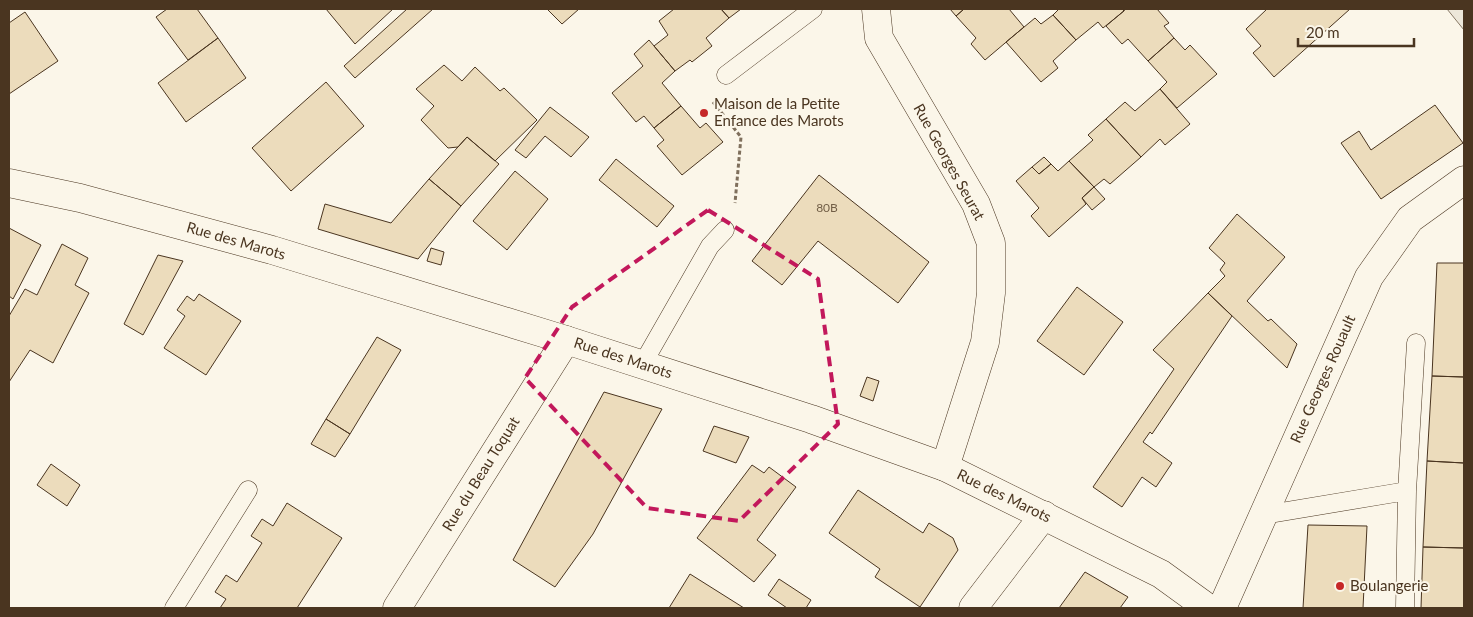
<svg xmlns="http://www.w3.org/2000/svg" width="1473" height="617" viewBox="0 0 1473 617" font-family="Lato,sans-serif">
<rect width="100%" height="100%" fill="#fbf6e9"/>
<!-- parking -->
<path fill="#ede7d9" stroke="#887966" d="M1447,9H1464V30Z"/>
<!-- building -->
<path fill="#ecdcbc" stroke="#4a3520" d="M167,9H197L218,38L188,60L156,17Z
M326,9H393L355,44Z
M407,9H433L355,78L344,66Z
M547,9H579L562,24Z
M674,9H721L729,18L706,38L712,46L692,62L690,60L675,71L654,46L668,35L659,21Z
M721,9H741L729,18Z
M950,9H964L956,16Z
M964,9H1009L1024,27L985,60L971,44L976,38L956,16Z
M1059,9H1122L1124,11L1103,28L1098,22L1076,40L1053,15Z
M1126,9H1157L1169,23L1164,26L1174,38L1148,61L1128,39L1122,44L1106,26Z
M1267,9H1350L1274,77L1253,53L1261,46L1246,29Z
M25,12L58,61L9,94V23Z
M1053,15L1076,40L1053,61L1058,68L1041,82L1006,42L1035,18L1041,24Z
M218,38L246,78L186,122L158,83Z
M1174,38L1185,50L1190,45L1217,74L1177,108L1160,89L1167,82L1148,61Z
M649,40L675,71L662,83L681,106L654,128L644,116L636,122L612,93L643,66L634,54Z
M444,65L462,81L475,67L500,91L504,88L537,120L495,161L467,137L458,147L448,148L421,120L434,106L416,89Z
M326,82L364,126L291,191L252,148Z
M1160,89L1190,124L1165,145L1160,139L1141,157L1106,119L1125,102L1135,111Z
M1435,105L1463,143L1381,199L1341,143L1359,131L1371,150Z
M681,106L700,128L706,123L723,142L682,175L657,146L664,140L654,128Z
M550,107L589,137L571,157L545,136L526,158L515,150Z
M1106,119L1141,157L1110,184L1104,179L1094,187L1069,161L1093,140L1088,135Z
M467,137L499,164L461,206L429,179Z
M1044,157L1051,164L1039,174L1032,167Z
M616,159L674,206L657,227L599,180Z
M1069,161L1094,187L1082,198L1086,204L1049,237L1031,216L1039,208L1016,181L1032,167L1039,174L1051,164L1058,171Z
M515,171L548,199L507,250L473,221Z
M819,175L929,262L898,303L818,241L782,285L752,261Z
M429,179L461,206L418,259L318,229L325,204L391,223Z
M1094,187L1105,199L1092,210L1082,198Z
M1237,214L1285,257L1247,301L1268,321L1271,319L1297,344L1287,368L1208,293L1225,276L1220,270L1225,263L1209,248Z
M9,228L41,245L13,299L9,296Z
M62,244L88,258L75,285L89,293L53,363L30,350L9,382V316L25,289L37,295Z
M431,248L444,252L441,265L427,261Z
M158,255L183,261L143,335L124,324Z
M1437,263H1464V377L1432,376Z
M1077,287L1123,322L1084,375L1037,341Z
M1208,293L1232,316L1152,434L1150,432L1143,442L1172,463L1156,487L1142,477L1122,507L1093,487L1174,369L1153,350Z
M199,294L241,321L206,375L164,348L185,316L177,310L187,296L194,301Z
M377,337L401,350L350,434L326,419Z
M1432,376L1464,377V463L1427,461Z
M867,377L879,381L873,401L860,396Z
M604,392L662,409L593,534L555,587L513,560Z
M326,419L350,434L335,457L311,444Z
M714,426L749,437L736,463L703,451Z
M1427,461L1464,463V548L1423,547Z
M51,464L80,485L67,506L37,485Z
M752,465L764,473L769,467L796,487L757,540L776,555L754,582L697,538Z
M858,490L923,533L929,523L953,538L958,550L920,607L875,577L880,569L829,533Z
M287,503L342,538L297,608H220L226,599L215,592L226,575L237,582L262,543L251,536L262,519L273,526Z
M1308,525L1367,526L1363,608H1303Z
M1423,547L1464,548V608H1421Z
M1085,572L1128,597L1120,608H1059Z
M690,574L744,608H669Z
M779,579L811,600L806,608H787L768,595Z"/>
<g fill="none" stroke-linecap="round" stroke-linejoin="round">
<defs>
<path id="service" d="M726,75L813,9
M642,365L710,246L725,230
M1263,515L1407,491
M174,608L248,490
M1405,608L1407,491L1416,343"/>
<path id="minor" d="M876,9L879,38L976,204L991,243V293L985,342L945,467
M397,608L566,340
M973,608L1044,515
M1222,608L1369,277L1410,219L1464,180"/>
<path id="secondary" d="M9,183L80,198L272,250L566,340L811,419L945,467L1161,574L1208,608"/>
</defs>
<!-- service casing -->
<use href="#service" stroke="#4a3520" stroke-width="19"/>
<!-- minor casing -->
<use href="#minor" stroke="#4a3520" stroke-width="29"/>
<!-- secondary casing -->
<use href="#secondary" stroke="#4a3520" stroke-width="29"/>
<!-- path -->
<path stroke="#7f6f5c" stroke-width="3" stroke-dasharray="4 2.5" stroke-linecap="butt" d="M713,102L741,137L735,203"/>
<!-- service -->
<use href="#service" stroke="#fbf6e9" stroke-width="18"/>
<!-- minor -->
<use href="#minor" stroke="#fbf6e9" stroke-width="28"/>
<!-- secondary -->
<use href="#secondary" stroke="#fbf6e9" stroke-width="28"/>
</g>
<!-- marked area -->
<path fill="none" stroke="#c2185b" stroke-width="4" stroke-dasharray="10 6" stroke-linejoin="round" d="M708,210L818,279L838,424L739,521L647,508L525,378L572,307Z"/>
<!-- markers -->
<g fill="#c62828" stroke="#fbf6e9" stroke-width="2">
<circle cx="704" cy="113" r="5"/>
<circle cx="1340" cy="586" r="5"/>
</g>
<g text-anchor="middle" stroke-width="4" stroke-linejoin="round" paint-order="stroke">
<!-- number labels -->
<g font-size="12" fill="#725f47">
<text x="827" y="212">80B</text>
</g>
<!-- poi labels -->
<g font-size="15" fill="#4a3520" stroke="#fbf6e9" text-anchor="start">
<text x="714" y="109">Maison de la Petite<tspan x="714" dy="17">Enfance des Marots</tspan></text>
<text x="1350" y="591">Boulangerie</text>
</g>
<!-- street labels -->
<g font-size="15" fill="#4a3520" stroke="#fbf6e9">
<text transform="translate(949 162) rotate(61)" y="5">Rue Georges Seurat</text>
<text transform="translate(236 241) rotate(16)" y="5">Rue des Marots</text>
<text transform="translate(623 358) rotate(18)" y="5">Rue des Marots</text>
<text transform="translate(1323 379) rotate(-66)" y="5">Rue Georges Rouault</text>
<text transform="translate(481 474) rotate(-58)" y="5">Rue du Beau Toquat</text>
<text transform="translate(1004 496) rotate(26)" y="5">Rue des Marots</text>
</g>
</g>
<!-- border -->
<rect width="1473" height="617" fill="none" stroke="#4a3520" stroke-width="20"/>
<!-- scale -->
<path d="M1298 38v8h116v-8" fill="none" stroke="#4a3520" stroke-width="2.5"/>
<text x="1306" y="38" font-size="15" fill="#4a3520" stroke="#fbf6e9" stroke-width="4" paint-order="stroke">20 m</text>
</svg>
